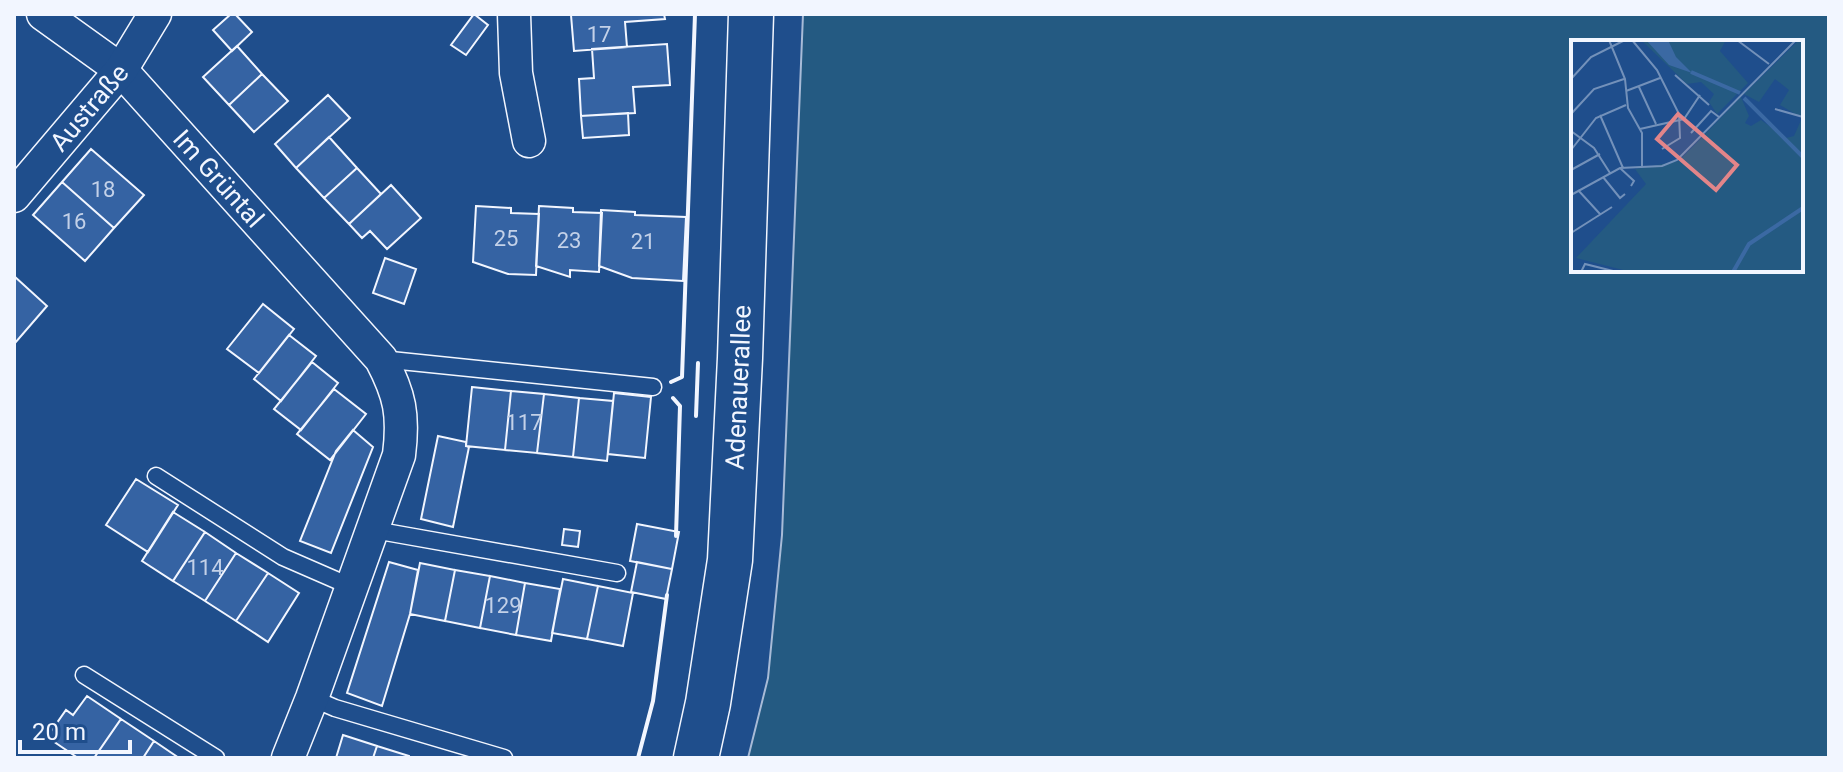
<svg xmlns="http://www.w3.org/2000/svg" width="1843" height="772" viewBox="0 0 1843 772" font-family="Roboto,sans-serif">
<rect width="100%" height="100%" fill="#1f4e8c"/>
<!-- green -->
<path fill="#245a82" stroke="#a8bbd7" stroke-width="2" fill-rule="evenodd" d="M803,14H1829V758H748L768,678L782,535ZM1573,42H1801V270H1573Z"/>
<!-- building -->
<path fill="#3563a3" stroke="#f2f6ff" stroke-width="2" d="M231,14H235L252,32L232,51L213,30Z
M474,14L488,25L466,55L451,45Z
M664,14L665,19L625,22L627,47L574,51L571,15Z
M667,44L670,85L633,87L635,113L581,116L579,79L594,78L592,49Z
M237,46L262,74L229,105L203,77Z
M262,74L288,101L254,132L229,105Z
M328,95L350,118L296,168L275,144Z
M628,113L629,135L583,138L581,116Z
M329,137L357,168L324,198L296,168Z
M91,149L144,195L114,228L62,182Z
M357,168L381,194L349,224L324,198Z
M62,182L114,228L85,261L33,215Z
M391,185L421,218L387,249L370,231L362,238L349,224Z
M476,206L511,208V213L539,214L536,275L508,274L473,262Z
M539,206L573,208V212L602,213L599,272L570,270V277L536,266Z
M601,210L635,212V215L686,217L683,281L632,278L599,266Z
M385,258L416,269L404,304L373,293Z
M14,276L47,306L15,343H14Z
M263,304L294,329L259,373L227,349Z
M289,335L316,356L281,401L254,379Z
M312,362L338,383L301,430L274,409Z
M472,387L511,391L505,450L466,446Z
M334,389L366,414L330,460L297,434Z
M511,391L544,394L537,453L505,450Z
M614,393L651,397L645,458L608,454Z
M544,394L579,398L573,457L537,453Z
M579,398L613,401L607,461L573,457Z
M353,430L373,447L331,553L300,541L336,451Z
M438,436L466,442V446L469,447L453,527L421,519Z
M136,479L178,505L148,552L106,525Z
M173,512L205,532L173,581L142,561Z
M637,524L679,532L672,569L630,561Z
M564,529L580,531L578,547L562,545Z
M205,532L236,553L205,601L173,581Z
M236,553L268,573L236,621L205,601Z
M389,562L418,570L410,614L382,706L347,693Z
M637,562L672,569L666,599L631,592Z
M420,563L455,570L445,621L410,614Z
M455,570L490,576L480,628L445,621Z
M268,573L299,593L268,642L236,621Z
M490,576L525,583L516,635L480,628Z
M563,579L598,586L587,639L552,633Z
M525,583L560,589L551,641L516,635Z
M598,586L633,593L623,646L587,639Z
M87,696L121,719L94,758H78L47,737L66,710L73,715Z
M121,719L154,741L143,758H94Z
M343,735L377,746L373,758H336Z
M154,741L179,758H143Z
M377,746L409,756V758H373Z"/>
<g fill="none" stroke-linecap="round" stroke-linejoin="round">
<defs>
<path id="lane" d="M381,359L653,387
M156,476L283,557L352,587
M374,530L617,573
M84,675L216,758
M312,698L335,708L504,758"/>
<g id="street">
<path id="s1" d="M43,14L121,70L381,359C400,395 404,415 399,455L312,698L288,758"/>
<path d="M514,14L516,73L529,141"/>
<path id="s2" d="M14,196L121,70L155,14"/>
</g>
<g id="primary">
<path id="s3" d="M696,758L708,703L730,560L740,358L751,14"/>
</g>
</defs>
<!-- lane casing -->
<use href="#lane" stroke="#f2f6ff" stroke-width="19"/>
<!-- street casing -->
<use href="#street" stroke="#f2f6ff" stroke-width="35"/>
<!-- primary casing -->
<use href="#primary" stroke="#f2f6ff" stroke-width="47"/>
<!-- lane -->
<use href="#lane" stroke="#1f4e8c" stroke-width="16"/>
<!-- street -->
<use href="#street" stroke="#1f4e8c" stroke-width="32"/>
<!-- primary -->
<use href="#primary" stroke="#1f4e8c" stroke-width="44"/>
<!-- wall -->
<path stroke="#f2f6ff" stroke-width="4" d="M671,382L682,377L695,14
M673,398L680,406L676,536
M696,416L698,363
M638,758L653,701L667,595"/>
</g>
<g text-anchor="middle" stroke-width="6" stroke-linejoin="round" paint-order="stroke">
<!-- number labels -->
<g font-size="22" fill="#c3d1e8">
<text x="599" y="42">17</text>
<text x="103" y="197">18</text>
<text x="74" y="229">16</text>
<text x="506" y="246">25</text>
<text x="569" y="248">23</text>
<text x="643" y="249">21</text>
<text x="524" y="430">117</text>
<text x="205" y="575">114</text>
<text x="503" y="613">129</text>
</g>
<!-- street labels -->
<g font-size="26" fill="#f2f6ff" stroke="#1f4e8c">
<text dy="9" stroke="none"><textPath href="#s2" startOffset="116">Austraße</textPath></text>
<text dy="9" stroke="none"><textPath href="#s1" startOffset="242">Im Grüntal</textPath></text>
<text dy="9" stroke="none"><textPath href="#s3" startOffset="374">Adenauerallee</textPath></text>
</g>
</g>
<!-- overview -->
<g transform="translate(1571 40)">
<rect width="232" height="232" fill="#1f4e8c"/>
<path d="M70,0H155L149,11L177,43L146,74L138,62L143,54L130,42L116,44ZM228,0H232V232H60L5,218L75,144L64,129L108,121L170,57L178,76L174,83L180,86L190,80L215,98L223,96L231,78L209,65L218,50L204,39L188,62L173,54Z" fill="#245a82"/>
<path d="M75,0H97L105,17L121,33L98,25Z" fill="#3b69a3"/>
<path fill="none" stroke="#3b69a3" stroke-width="4" d="M120,32L169,53M173,58L232,117M162,232L178,204L232,168"/>
<path fill="none" stroke="#7391ba" stroke-width="2" d="M38,0L54,39L57,68L71,93V126M61,0L86,30L108,74L109,98L91,109M166,0L198,24M104,35L138,65M0,39L20,17L54,0M68,47L85,84M55,51L89,38M204,69L232,77M0,74L23,49L53,39M29,75L52,128M69,89L113,79L129,55M0,91L23,108L39,133M120,93L140,71L148,77M0,110L25,78L55,65M49,128L63,141L60,146M0,130L29,114M32,137L49,158L54,154M7,150L29,174M0,155L49,128L91,126L106,120L225,0M0,193L41,167M10,232L14,224L46,232"/>
<path fill="#e38589" fill-opacity="0.15" stroke="#e38589" stroke-width="4" d="M107,74L166,125L145,150L86,99Z"/>
<rect width="232" height="232" fill="none" stroke="#f2f6ff" stroke-width="4"/>
</g>
<!-- border -->
<rect width="1843" height="772" fill="none" stroke="#f2f6ff" stroke-width="32"/>
<!-- scale -->
<path d="M20 740v12h110v-12" fill="none" stroke="#f2f6ff" stroke-width="4"/>
<text x="32" y="740" font-size="24" fill="#f2f6ff" stroke="#1f4e8c" stroke-width="6" paint-order="stroke">20 m</text>
</svg>
